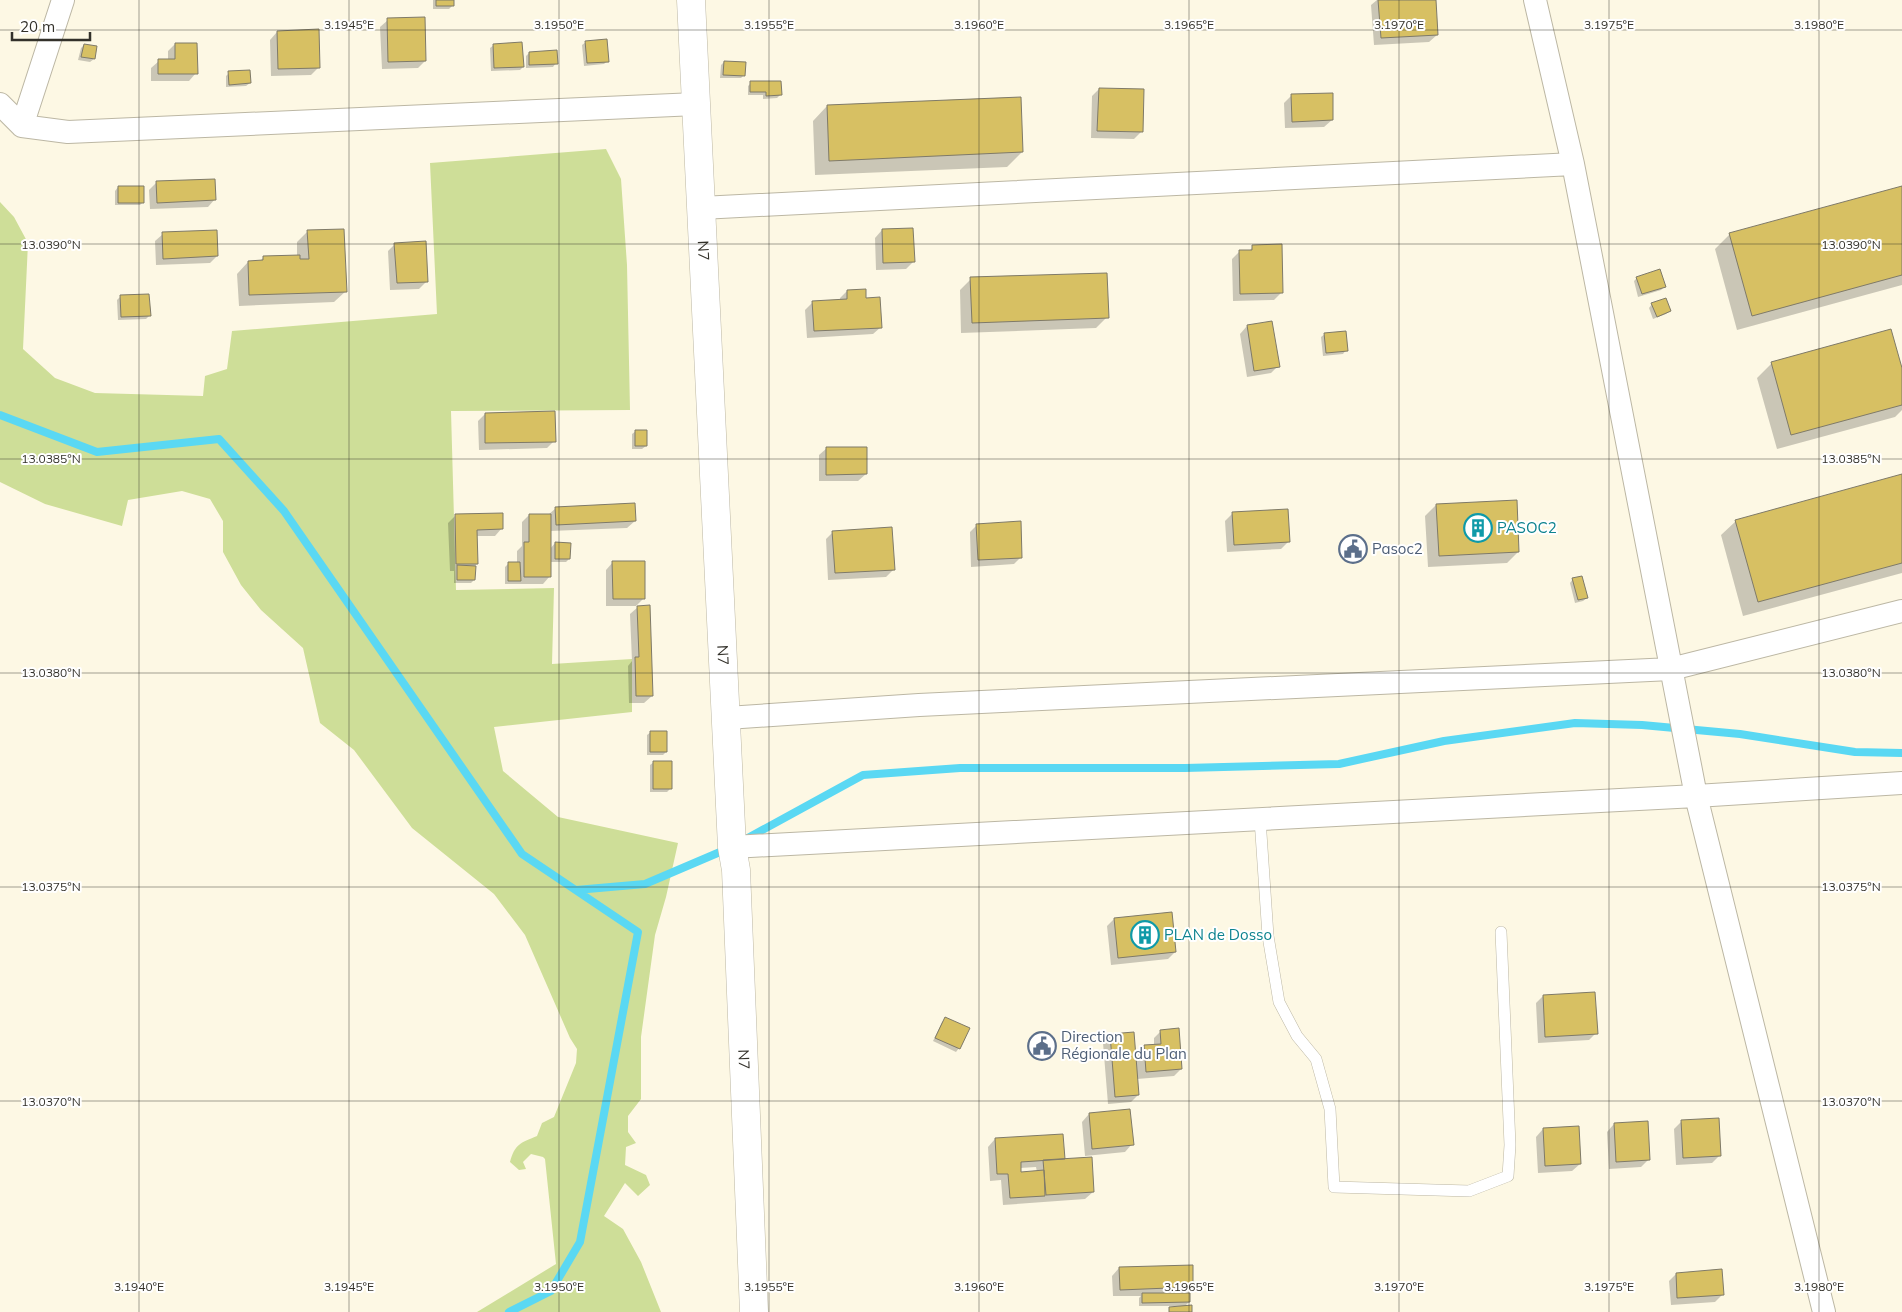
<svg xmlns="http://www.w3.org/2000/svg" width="1902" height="1312" viewBox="0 0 1902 1312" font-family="Mulish,sans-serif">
<rect width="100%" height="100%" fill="#fdf8e4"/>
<!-- green -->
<path fill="#cede98" d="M606,149L621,179L627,265L630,410L451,411L456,590L554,588L552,664L632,659V712L494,727L503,771L558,817L678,843L666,897L655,935L641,1037V1099L628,1116V1132L636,1143L626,1147L625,1165L646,1175L650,1185L638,1196L625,1183L604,1216L623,1229L641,1262L661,1312H477L556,1264L545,1159L543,1157L531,1154L523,1162L526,1169L519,1170L510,1162C515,1144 520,1143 537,1136L542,1123L554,1117L576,1063L577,1049L570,1038L525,935L494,894L412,828L354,750L320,723L303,648L261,610L241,585L223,552V521L210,499L182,491L128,500L122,526L45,504L0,482V202L14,217L28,243L23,349L55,378L95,393L203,396L205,376L227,369L232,331L437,314L430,163Z"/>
<!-- shadow -->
<path fill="#0003" fill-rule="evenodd" d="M433,0H452V6L449,9H433Z
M1377,0H1435L1437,35L1429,42L1374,45L1371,5Z
M388,20L425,61L418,68L382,69L380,27Z
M277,32L319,67L311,75L271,76L270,40Z
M586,42L607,61L604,64L584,66L582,45Z
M175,44L196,73L189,81H151V68L159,61L168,60V51Z
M84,45L94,59L90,62L78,60L81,48Z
M494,45L523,67L520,70L491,71L490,48Z
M529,53L556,63L553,67L526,68V56Z
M724,62L744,75L741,78H720L721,65Z
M229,73L250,83L246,86L226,87V76Z
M751,83L780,95L777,98L763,99V95H748V86Z
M1099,89L1142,131L1134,139L1091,138L1092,96Z
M1292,95L1332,120L1324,127L1285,128L1284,103Z
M827,106L1022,152L1007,167L815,175L813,121Z
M157,182L215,199L208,207L150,209L149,190Z
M118,187L143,202L140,205H115V191Z
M1902,188V285L1737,330L1715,249L1730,234Z
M882,230L913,262L906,269L876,270L875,238Z
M308,231L346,291L334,302L239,306L237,274L248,262H259L263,258L297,256V242Z
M163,234L217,256L210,263L156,265L155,241Z
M395,244L427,281L419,289L390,290L388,251Z
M1253,247L1282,292L1274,300L1233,301L1232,259L1240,251H1249Z
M1637,278L1664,287L1661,290L1638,297L1634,281Z
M971,279L1107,317L1096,328L961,333L960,290Z
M847,291L865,299L881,327L873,334L807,338L805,310L813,302L840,301V298Z
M121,296L149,316L146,319L118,320L117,300Z
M1652,304L1670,311L1666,314L1653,319L1649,308Z
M1271,322L1278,366L1271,373L1247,377L1240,334L1247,326Z
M1325,334L1346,350L1343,354L1323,356L1321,337Z
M1772,363L1902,373V410L1895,417L1777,449L1757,378Z
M485,414L554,441L547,448L479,450L478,421Z
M636,431L646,446L642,449H632V434Z
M827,448L866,474L858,481H819V455Z
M1902,476V573L1743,616L1721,535L1736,521Z
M1436,505L1518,552L1507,563L1428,567L1425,516Z
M556,508L635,521L627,528L550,531V549L555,543L569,559L566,562H550V576L543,584H505V567L508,564L517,563V551L522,546V522L529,515H548Z
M1233,513L1288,542L1281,549L1227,552L1225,521Z
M455,516L502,528L495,536H476L477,564L475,566L474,580L471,583H454V571H450L448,523Z
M977,525L1021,557L1014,564L971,567L970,532Z
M833,532L893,570L886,577L828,580L826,539Z
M613,562L644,598L636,606H606V570Z
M1573,579L1587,598L1583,601L1575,603L1570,583Z
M638,607L652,696L644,703H629L628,666L632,661L630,614Z
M651,732L666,752L663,755H647V735Z
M654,762L670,789L667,792H650V765Z
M1114,919L1175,952L1168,959L1111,965L1107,926Z
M1543,996L1596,1033L1589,1040L1538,1043L1536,1003Z
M945,1019L959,1048L956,1052L933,1041L942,1022Z
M1161,1031L1181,1069L1174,1076L1137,1079L1138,1095L1131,1102L1108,1104L1103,1043L1111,1035L1135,1056L1144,1046H1154V1038Z
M1089,1114L1132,1144L1125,1152L1085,1156L1082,1122Z
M1682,1121L1719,1156L1712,1163L1676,1165L1674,1129Z
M1614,1124L1648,1160L1641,1167L1609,1169L1607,1132Z
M1543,1129L1580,1164L1572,1171L1538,1173L1536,1137Z
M1062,1135L1064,1160L1093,1192L1085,1199L1003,1205L1001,1180L990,1181L988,1147L995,1139ZM1036,1167L1037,1172L1020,1173V1168Z
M1119,1268L1192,1287L1185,1294L1189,1302L1185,1306H1139V1298L1141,1296H1113L1112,1276Z
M1676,1274L1723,1294L1715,1302L1671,1305L1669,1281Z"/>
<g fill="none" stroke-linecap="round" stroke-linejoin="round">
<!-- stream -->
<path stroke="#5ad8f3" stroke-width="8" d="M0,415L97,452L219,439L284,511L522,854L638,932L580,1242L551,1291L509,1312
M746,839L863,775L960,768H1185L1339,764L1444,741L1575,723L1642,725L1740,734L1855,752L1902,753
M576,890L645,884L727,849"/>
</g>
<!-- building -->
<path fill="#d7c063" stroke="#7f7a68" d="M436,0H454V6H436Z
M1378,0H1436L1438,35L1381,38Z
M425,17L426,61L388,62L387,18Z
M319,29L320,68L278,69L277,31Z
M607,39L609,62L587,63L585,41Z
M522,42L524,67L494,68L493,44Z
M175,43H197L198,74H158V59H175Z
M84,44L97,46L95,59L81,57Z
M557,50L558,64L529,65V52Z
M724,61L746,62L745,76L723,75Z
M250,70L251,83L229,85L228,71Z
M750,81H781L782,95L766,96V92H750Z
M1099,88L1144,89L1143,132L1097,131Z
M1333,93V120L1292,122L1291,94Z
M1021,97L1023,152L829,161L827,105Z
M215,179L216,200L157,203L156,181Z
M118,186H144V203H118Z
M1902,186V275L1752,316L1729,233Z
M913,228L915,262L883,263L882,229Z
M344,229L347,292L249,295L248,261L263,260V256L300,255V259H309L307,230Z
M217,230L218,256L163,259L162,232Z
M426,241L428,282L397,283L394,243Z
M1282,244L1283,293L1240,294L1239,250H1252V245Z
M1660,269L1666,287L1642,294L1636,277Z
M1107,273L1109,318L972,323L970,277Z
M866,289V298L880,297L882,328L814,331L812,301L847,299V290Z
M149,294L151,316L121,317L120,295Z
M1666,298L1671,311L1657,317L1651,303Z
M1272,321L1280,367L1254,371L1247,325Z
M1891,329L1902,368V405L1791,435L1771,362Z
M1346,331L1348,351L1326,353L1324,333Z
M555,411L556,442L485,443V413Z
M635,430H647V446H635Z
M826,447H867V474L826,475Z
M1902,474V563L1758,602L1735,520Z
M1517,500L1519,552L1439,556L1436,504Z
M635,503L636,521L556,525L555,507Z
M1288,509L1290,542L1234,545L1232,512Z
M503,513V529L477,530L478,564H456L455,514Z
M529,514H551V577H524V542H529Z
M1021,521L1022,558L978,560L976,524Z
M892,527L895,570L835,573L832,531Z
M555,542L571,543L570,559H555Z
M612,561H645V599H613Z
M508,562H520L521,581H508Z
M457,565L476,566L475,580H457Z
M1582,576L1588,598L1578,600L1572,578Z
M650,605L653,696H636L635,657H639L637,606Z
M650,731H667V752H650Z
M653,761H672V789H653Z
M1172,912L1176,952L1118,958L1114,918Z
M1595,992L1598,1034L1545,1037L1543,995Z
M945,1017L970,1028L960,1049L935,1038Z
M1179,1028L1182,1069L1146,1072L1144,1045L1161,1044L1160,1030Z
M1134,1032L1139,1095L1115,1097L1110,1034Z
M1130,1109L1134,1145L1092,1149L1089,1113Z
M1719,1118L1721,1156L1683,1158L1681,1120Z
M1648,1121L1650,1160L1616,1162L1614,1123Z
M1579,1126L1581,1164L1545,1166L1543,1128Z
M1063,1134L1065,1159L1021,1162V1172L1044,1170L1045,1196L1010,1198L1008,1174H997L995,1138Z
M1092,1157L1094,1192L1046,1195L1043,1160Z
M1193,1265V1287L1120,1290L1119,1267Z
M1722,1269L1724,1295L1677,1298L1676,1273Z
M1142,1293H1190V1302L1142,1303Z
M1192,1305V1312H1169V1307Z"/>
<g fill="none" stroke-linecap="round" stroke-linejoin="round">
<defs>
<path id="service" d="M1260,819L1268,936L1279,1002L1297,1036L1316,1059L1330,1109L1334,1187L1469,1191L1508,1176L1510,1145L1501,932"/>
<path id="minor" d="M63,0L22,126L68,132L696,104
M1535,0L1573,164L1696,796L1824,1312
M0,104L22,126
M701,208L1573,164
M727,718L919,705L1671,669L1902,611
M732,847L1696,796L1902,783"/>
<g id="primary">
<path id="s1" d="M691,0L732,847L736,870L754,1312"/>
</g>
</defs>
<!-- service casing -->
<use href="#service" stroke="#bcb7a4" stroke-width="12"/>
<!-- minor casing -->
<use href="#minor" stroke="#bcb7a4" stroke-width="24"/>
<!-- primary casing -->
<use href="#primary" stroke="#bcb7a4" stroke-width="29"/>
<!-- service -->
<use href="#service" stroke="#fff" stroke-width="11"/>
<!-- minor -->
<use href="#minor" stroke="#fff" stroke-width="22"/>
<!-- primary -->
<use href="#primary" stroke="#fff" stroke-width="28"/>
</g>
<!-- ticks -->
<path fill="none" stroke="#33312a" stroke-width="1" stroke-opacity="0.45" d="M139,0V1312M349,0V1312M559,0V1312M769,0V1312M979,0V1312M1189,0V1312M1399,0V1312M1609,0V1312M1819,0V1312M0,30H1902M0,244H1902M0,459H1902M0,673H1902M0,887H1902M0,1101H1902"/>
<!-- icons -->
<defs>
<symbol id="building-ring" viewBox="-11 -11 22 22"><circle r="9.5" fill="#fff" stroke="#0f9aa8" stroke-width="1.5"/><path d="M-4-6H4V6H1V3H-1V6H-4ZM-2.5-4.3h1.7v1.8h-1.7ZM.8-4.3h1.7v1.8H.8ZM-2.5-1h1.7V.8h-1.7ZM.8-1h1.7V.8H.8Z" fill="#0f9aa8"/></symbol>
<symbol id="civic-ring" viewBox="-11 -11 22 22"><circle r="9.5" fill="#fff" stroke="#5c6f8a" stroke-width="1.5"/><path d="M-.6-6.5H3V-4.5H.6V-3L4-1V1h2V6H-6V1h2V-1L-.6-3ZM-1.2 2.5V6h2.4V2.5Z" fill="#5c6f8a"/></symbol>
</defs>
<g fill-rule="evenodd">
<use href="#building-ring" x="1462" y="512" width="32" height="32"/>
<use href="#civic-ring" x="1337" y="533" width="32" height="32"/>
<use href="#building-ring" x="1129" y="919" width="32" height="32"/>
<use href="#civic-ring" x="1026" y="1030" width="32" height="32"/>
</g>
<g text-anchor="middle" stroke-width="4" stroke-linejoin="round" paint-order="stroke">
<!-- street labels -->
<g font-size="15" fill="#33312a" stroke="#fff">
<text dy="5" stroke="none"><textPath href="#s1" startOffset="251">N7</textPath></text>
<text dy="5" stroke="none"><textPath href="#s1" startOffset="656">N7</textPath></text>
<text dy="5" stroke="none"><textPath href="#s1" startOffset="1061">N7</textPath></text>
</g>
<!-- culture labels -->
<g font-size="15" fill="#0d838f" stroke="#fff" text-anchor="start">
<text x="1497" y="533">PASOC2</text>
<text x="1164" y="940">PLAN de Dosso</text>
</g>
<!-- service labels -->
<g font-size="15" fill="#4e5e75" stroke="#fff" text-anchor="start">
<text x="1372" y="554">Pasoc2</text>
<text x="1061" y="1042">Direction<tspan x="1061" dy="17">Régionale du Plan</tspan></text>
</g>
</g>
<g font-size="12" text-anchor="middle" fill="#33312a" stroke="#fff" stroke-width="4" stroke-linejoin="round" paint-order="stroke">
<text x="349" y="29">3.1945°E</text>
<text x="559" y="29">3.1950°E</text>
<text x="769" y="29">3.1955°E</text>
<text x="979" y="29">3.1960°E</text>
<text x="1189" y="29">3.1965°E</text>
<text x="1399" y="29">3.1970°E</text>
<text x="1609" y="29">3.1975°E</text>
<text x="1819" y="29">3.1980°E</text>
<text x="51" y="249">13.0390°N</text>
<text x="1851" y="249">13.0390°N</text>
<text x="51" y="463">13.0385°N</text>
<text x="1851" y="463">13.0385°N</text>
<text x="51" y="677">13.0380°N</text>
<text x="1851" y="677">13.0380°N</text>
<text x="51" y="891">13.0375°N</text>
<text x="1851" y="891">13.0375°N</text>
<text x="51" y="1106">13.0370°N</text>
<text x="1851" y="1106">13.0370°N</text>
<text x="139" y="1291">3.1940°E</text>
<text x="349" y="1291">3.1945°E</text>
<text x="559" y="1291">3.1950°E</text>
<text x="769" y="1291">3.1955°E</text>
<text x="979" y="1291">3.1960°E</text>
<text x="1189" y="1291">3.1965°E</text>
<text x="1399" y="1291">3.1970°E</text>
<text x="1609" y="1291">3.1975°E</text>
<text x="1819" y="1291">3.1980°E</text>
</g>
<!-- scale -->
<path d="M12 32v8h78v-8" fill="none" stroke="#33312a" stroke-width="2.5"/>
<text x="20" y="32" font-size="15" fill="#33312a" stroke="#ffffff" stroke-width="4" paint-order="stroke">20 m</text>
</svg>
